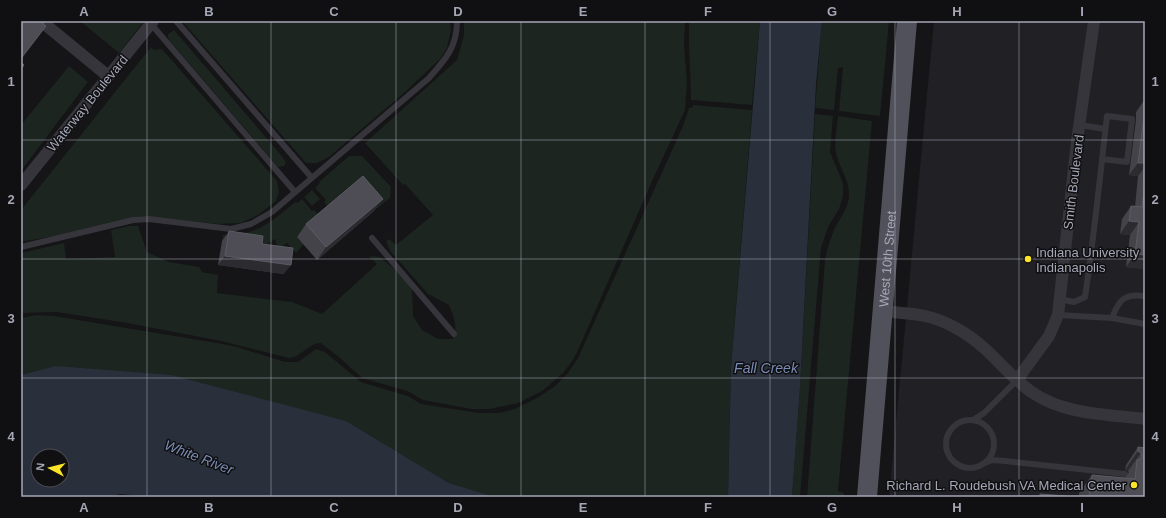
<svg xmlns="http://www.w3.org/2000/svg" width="1166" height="518" viewBox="0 0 1166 518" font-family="Helvetica,sans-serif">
<rect width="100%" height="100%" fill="#151416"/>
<!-- built -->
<path fill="#212024" d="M934,21H1145V497H889Z"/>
<!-- green -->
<path fill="#1c251f" d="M80,21H144L119,53Z
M182,21H450L451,30L447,48L440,59L405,92L329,157L317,163H306Z
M464,21H685L684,44L687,83L685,110L653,179L579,348L573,360L563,373L554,381L542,391L518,403L489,409H471L461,407L423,400L407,391L362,378L340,358L321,343C308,343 302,357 289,358L221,341L127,323L57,312L21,313V253L64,243L66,259L115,257L111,230L129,226H138L147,252L169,262L199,267L202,272L218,275L217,293L292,302L322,314L377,264L369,257L371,256L380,257L405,278L412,290L413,316L422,330L438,339H453C458,327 454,317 449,305L428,294L390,251L386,241L389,239L396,245L433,215L405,184L403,185L365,143L457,60L464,35Z
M689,21H760L752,105L691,100V91L689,48Z
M822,21H889L880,116L839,111L843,67L838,68L834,110L815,108Z
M173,31H175L281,155L286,162L284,166L278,167L170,41L168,38V34Z
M151,47L154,50L162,49L277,181L279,192L276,201L258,215L241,223L218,224L143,216L128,218L54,236L21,242V210Z
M69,66L88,82L21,171V125Z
M693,105L752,110L731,368L728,497H495L449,483L346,421L55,366L21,375V318L36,315L54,316L217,343L237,347L285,362H298L316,349L325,352L361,382L408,396L421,404L479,413H499L515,409L537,398L555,386L568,373L578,358L683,126L689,108L693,107Z
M815,114L833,116L830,152L843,183V197L839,209L828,227L821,248L800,497H792L800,387Z
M838,116L872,121L838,491L844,493V497H807L825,260C827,249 830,240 834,230C839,219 847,210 849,197C850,180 839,168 836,153C834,141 837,127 838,116Z
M349,156H362L391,187L390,198L374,211L354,189L330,209L324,202L326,200L315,188L320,183L319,182Z
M312,190L320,199L312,206L304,197Z
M302,199L312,211L314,210L321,217L297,237L304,244L296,253L287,243L283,245L288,254L269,246L277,245L275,239L259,249L222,241L223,235C256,236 271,222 295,202L297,203Z"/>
<!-- water -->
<path fill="#2a303b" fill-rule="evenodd" d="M760,21H822L816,84L800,387L792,497H728L731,368Z
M55,366L171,375L346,421L449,483L495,497H151L120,494L109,497H21V375ZM38,456H62V480H38Z"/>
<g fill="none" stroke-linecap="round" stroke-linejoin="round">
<!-- lane -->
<path stroke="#36353c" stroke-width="6" d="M176,21L312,178
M151,24L295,192
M1080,125L1105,129
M372,238L454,334
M21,247L133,220L149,219L231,229L251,224L272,212L429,78C446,59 457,47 457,21
M1059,299L1074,302L1085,297C1094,237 1100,176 1107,116L1132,119L1127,162L1102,159
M1058,315L1112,318C1119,300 1124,293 1145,296
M1112,318L1145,324
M973,420L984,413L1017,380
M946 444a24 24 0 1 1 48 0a24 24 0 1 1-48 0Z
M985,463L992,460L1005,461L1125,474"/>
<!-- street -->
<path stroke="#36353c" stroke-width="12" d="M41,21L108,76
M21,185L153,21
M883,311C897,313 911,313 925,316C945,320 969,334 984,348C1000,362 1015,381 1033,393C1066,415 1107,414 1145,419
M1017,380L1049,336L1058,315L1077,141L1094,21"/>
<!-- primary -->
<path stroke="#51515b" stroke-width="20" id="s1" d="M867,497L907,21"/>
</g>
<!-- wall -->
<path fill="#434349" d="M1145,99V269L1126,267L1130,235L1120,234L1122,219L1131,206L1135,207L1138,176L1129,175L1136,120V112Z
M374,211L317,260L297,237L306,224Z
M229,231L262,244L284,274L218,265L222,241Z
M1145,300V314H1143Z
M1138,447L1145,448V497H1079V493L1092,475L1125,478L1129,472L1128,471L1125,470L1126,465Z"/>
<!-- shaded-wall -->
<path fill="#2c2b30" d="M46,26L37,39L21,60V58Z
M1138,163H1145V167L1138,176L1129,175Z
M383,199L374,211L317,260L326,247Z
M1129,221L1139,222L1130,235L1120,234Z
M1135,254L1145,255V269L1126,267Z
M225,256L291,265L284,274L218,265Z
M1138,451L1141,453L1128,471L1125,470Z"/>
<!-- building -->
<path fill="#4e4d55" stroke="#5c5b64" d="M21,21H45L43,24L46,26L21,58Z
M21,62L24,65L21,69Z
M1145,110V163H1138Z
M363,176L383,199L326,247L306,224Z
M1145,183V255L1135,254L1139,222L1129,221L1131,206L1142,207Z
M229,231L263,236L262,244L293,248L291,265L225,256Z
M1138,447L1145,448V497H1089L1092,475L1135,479L1137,460L1141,459L1142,456L1141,453L1138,451Z
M1040,494L1066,496V497H1040Z"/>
<!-- grid -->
<path fill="none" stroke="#a5a7b7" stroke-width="1" stroke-opacity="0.55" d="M147,21V497M271,21V497M396,21V497M521,21V497M645,21V497M770,21V497M895,21V497M1019,21V497M21,140H1145M21,259H1145M21,378H1145"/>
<!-- markers -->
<g fill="#fbe428" stroke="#100f11" stroke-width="1.5">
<circle cx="1028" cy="259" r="4"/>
<circle cx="1134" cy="485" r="4"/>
</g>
<g text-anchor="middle" stroke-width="3" stroke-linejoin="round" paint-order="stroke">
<!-- street labels -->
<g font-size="13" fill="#a5a7b7" stroke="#100f11">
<text transform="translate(87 103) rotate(-51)" y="5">Waterway Boulevard</text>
<text transform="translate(1073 182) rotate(-83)" y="5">Smith Boulevard</text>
<text dy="5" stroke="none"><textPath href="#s1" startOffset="239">West 10th Street</textPath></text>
</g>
<!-- poi labels -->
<g font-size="13" fill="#a5a7b7" stroke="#100f11" text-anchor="start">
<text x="1036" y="257">Indiana University<tspan x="1036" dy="15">Indianapolis</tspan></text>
<text x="1126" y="490" text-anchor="end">Richard L. Roudebush VA Medical Center</text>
</g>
<!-- water labels -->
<g font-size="14" font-style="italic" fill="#7a8cb4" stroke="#100f11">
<text x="766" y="373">Fall Creek</text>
<text transform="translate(199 457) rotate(21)" y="5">White River</text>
</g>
</g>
<!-- border -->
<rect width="1166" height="518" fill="none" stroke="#100f11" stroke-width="44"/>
<!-- north arrow -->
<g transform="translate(50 468) rotate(277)"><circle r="19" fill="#100f11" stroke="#4c4c53"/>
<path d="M0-3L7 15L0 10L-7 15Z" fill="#fbe428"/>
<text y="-6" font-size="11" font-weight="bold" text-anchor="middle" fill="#a5a7b7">N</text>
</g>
<rect x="22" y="22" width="1122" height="474" fill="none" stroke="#a5a7b7" stroke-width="1.5"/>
<g font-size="13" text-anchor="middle" font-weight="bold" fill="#a5a7b7">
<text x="84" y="16">A</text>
<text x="209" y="16">B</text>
<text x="334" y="16">C</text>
<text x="458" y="16">D</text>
<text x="583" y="16">E</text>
<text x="708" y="16">F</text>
<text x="832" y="16">G</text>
<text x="957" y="16">H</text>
<text x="1082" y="16">I</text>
<text x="11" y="86">1</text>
<text x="1155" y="86">1</text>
<text x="11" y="204">2</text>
<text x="1155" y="204">2</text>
<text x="11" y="323">3</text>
<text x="1155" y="323">3</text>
<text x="11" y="441">4</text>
<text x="1155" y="441">4</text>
<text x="84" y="512">A</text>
<text x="209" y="512">B</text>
<text x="334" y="512">C</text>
<text x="458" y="512">D</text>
<text x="583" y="512">E</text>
<text x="708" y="512">F</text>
<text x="832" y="512">G</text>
<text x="957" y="512">H</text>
<text x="1082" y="512">I</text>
</g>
</svg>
